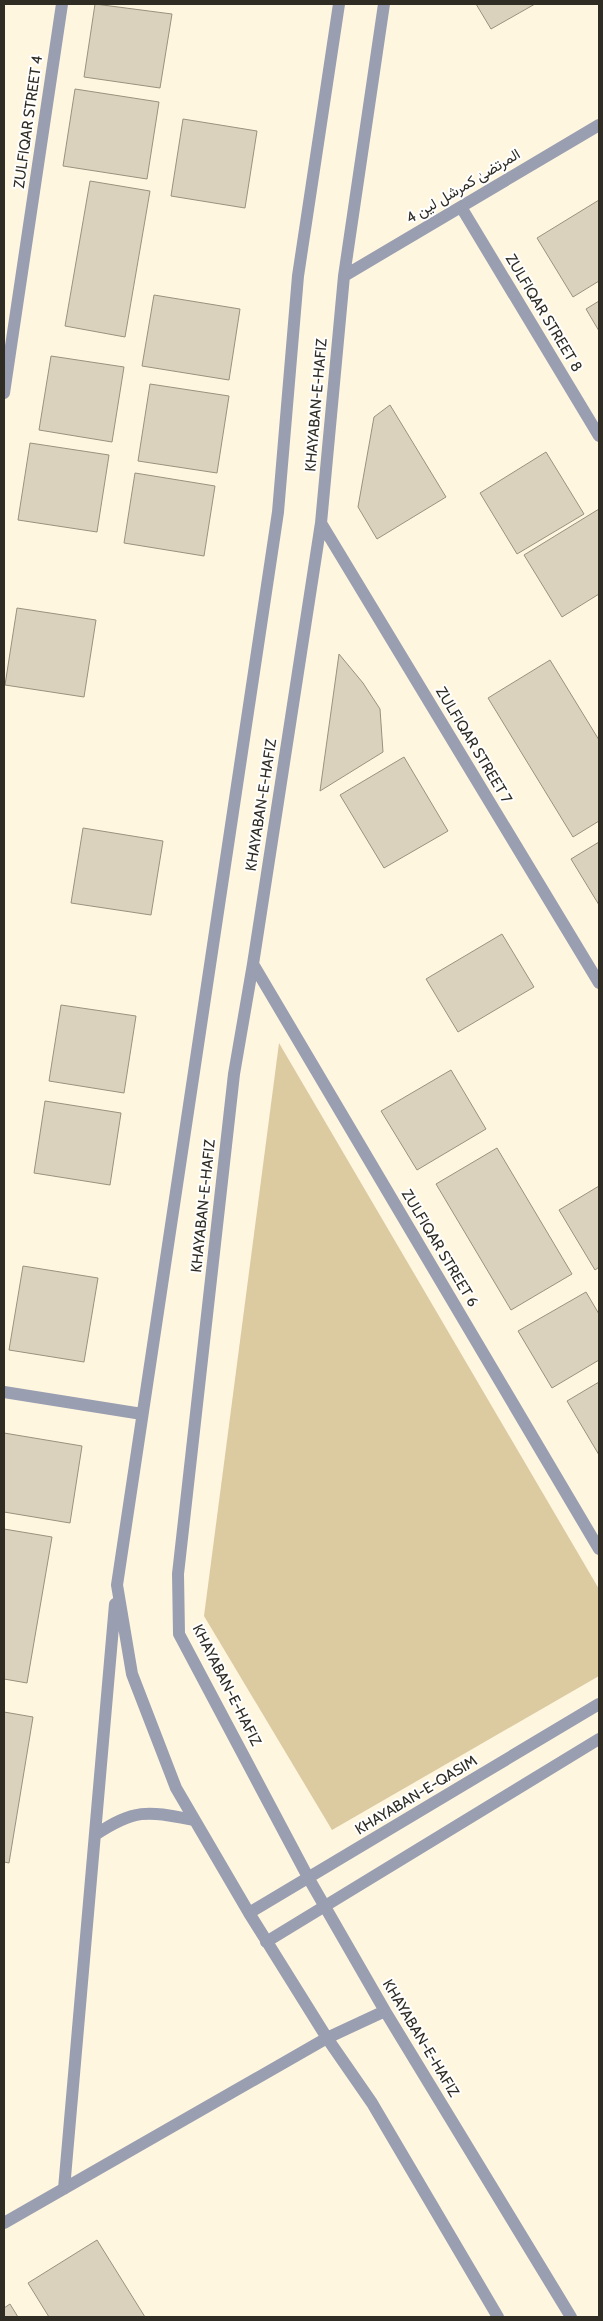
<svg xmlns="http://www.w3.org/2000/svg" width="603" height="2321" viewBox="0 0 603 2321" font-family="Cabin,Vazirmatn,sans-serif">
<rect width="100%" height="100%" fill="#fff6e0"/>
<!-- green -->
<path fill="#dccba1" d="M279,1043L599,1589V1676L332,1830L204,1616Z"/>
<!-- building -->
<path fill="#dbd2bd" stroke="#9a927e" d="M95,4L172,14L160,88L84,77Z
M476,4H535L491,29Z
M75,89L159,102L147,179L63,166Z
M183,119L257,131L245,208L171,196Z
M90,181L150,191L125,337L65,326Z
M599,200V281L573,297L537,238Z
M154,295L240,309L229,380L142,366Z
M599,301V331L586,309Z
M51,356L124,367L112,442L39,430Z
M150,384L229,396L217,473L138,461Z
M390,405L446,497L377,539L358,507L374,417Z
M30,443L109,455L97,532L18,520Z
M546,452L584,514L517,554L480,493Z
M135,473L215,486L204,556L124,543Z
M599,509V594L562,617L524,555Z
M17,608L96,620L84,697L5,685Z
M339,654L363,683L380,709L383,752L320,791Z
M550,660L599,740V821L573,837L488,698Z
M404,757L448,831L384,868L340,795Z
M83,828L163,841L151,915L71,903Z
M599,842V905L571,859Z
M502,934L534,987L458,1032L426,979Z
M61,1005L136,1016L124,1093L49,1081Z
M451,1070L486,1129L417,1170L381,1111Z
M45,1101L121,1113L110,1185L34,1173Z
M497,1148L572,1274L511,1310L436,1184Z
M599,1186V1267L595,1270L559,1210Z
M23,1266L98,1278L84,1362L9,1350Z
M586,1292L599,1314V1360L552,1388L518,1331Z
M599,1382V1455L567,1401Z
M4,1433L82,1446L70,1523L4,1512Z
M4,1529L52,1537L27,1683L4,1679Z
M4,1712L33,1717L9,1863L4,1862Z
M97,2240L145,2317H49L28,2283Z
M10,2304L18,2317H4V2308Z"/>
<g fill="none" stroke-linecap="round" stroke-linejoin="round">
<!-- minor -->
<path stroke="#999eb1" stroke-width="12" d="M339,4L298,276L278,512L117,1585L132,1674L176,1788L249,1913L327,2038L372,2103L498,2317
M384,4L344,276L321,523L253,964L234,1074L178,1574L179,1634L309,1879L385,2011L571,2317
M461,207L599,436
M344,276L599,125
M4,393L62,4
M321,523L599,983
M253,964L599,1549
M4,1392L142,1414
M95,1835C136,1808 147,1811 194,1820
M249,1913L599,1704
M266,1942L599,1739
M64,2189L115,1604
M4,2223L327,2038L385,2011"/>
</g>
<g text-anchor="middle" stroke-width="4" stroke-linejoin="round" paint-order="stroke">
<!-- street labels -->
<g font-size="15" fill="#2f2c24" stroke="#fff">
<text transform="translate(28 122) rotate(-82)" y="5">ZULFIQAR STREET 4</text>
<text transform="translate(463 186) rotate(-31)" y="5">المرتضیٰ کمرشل لین 4</text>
<text transform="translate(544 313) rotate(59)" y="5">ZULFIQAR STREET 8</text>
<text transform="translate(316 405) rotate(-85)" y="5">KHAYABAN-E-HAFIZ</text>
<text transform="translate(474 745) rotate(59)" y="5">ZULFIQAR STREET 7</text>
<text transform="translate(261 805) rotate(-81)" y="5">KHAYABAN-E-HAFIZ</text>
<text transform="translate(203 1206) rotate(-84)" y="5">KHAYABAN-E-HAFIZ</text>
<text transform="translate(440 1248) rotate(59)" y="5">ZULFIQAR STREET 6</text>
<text transform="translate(227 1685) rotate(63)" y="5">KHAYABAN-E-HAFIZ</text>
<text transform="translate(416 1795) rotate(-31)" y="5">KHAYABAN-E-QASIM</text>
<text transform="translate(421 2038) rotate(59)" y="5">KHAYABAN-E-HAFIZ</text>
</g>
</g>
<!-- border -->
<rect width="603" height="2321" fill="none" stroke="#2f2c24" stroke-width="10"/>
</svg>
